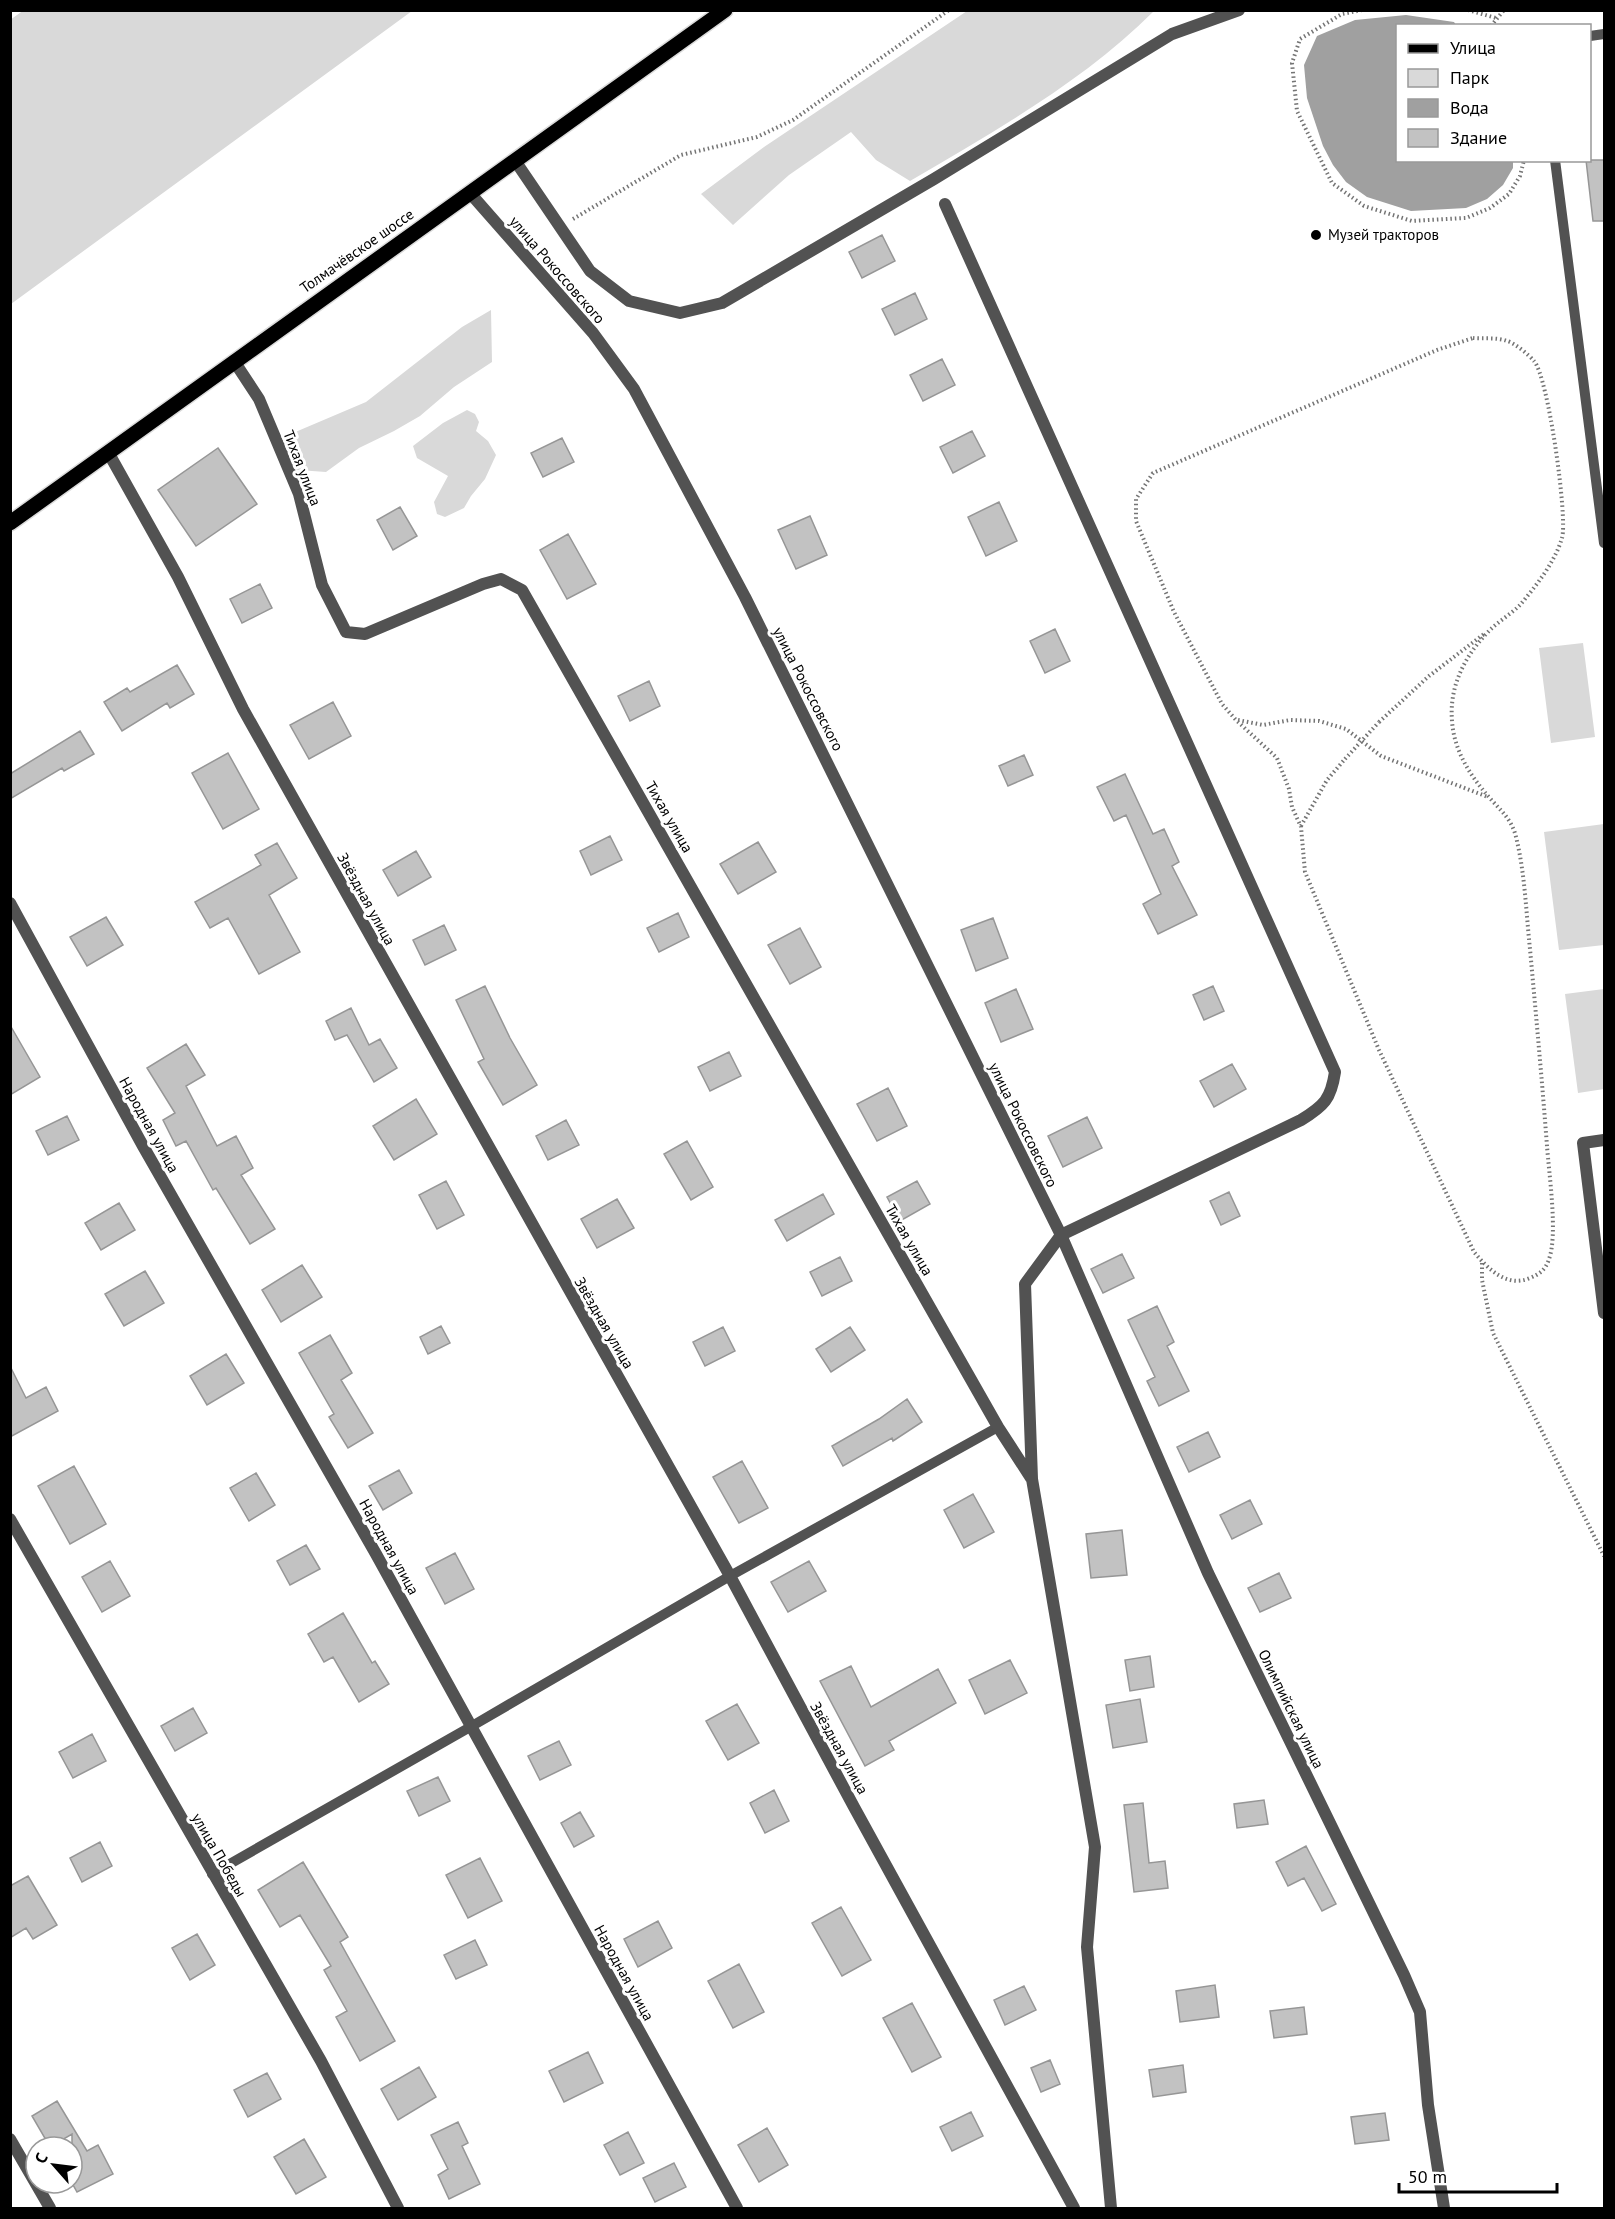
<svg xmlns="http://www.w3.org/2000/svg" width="1615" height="2219" viewBox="0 0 1615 2219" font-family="'PT Sans',sans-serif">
<rect width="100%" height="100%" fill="#fff"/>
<!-- green -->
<path fill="#d9d9d9" d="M24,10H412V11L11,304L10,20Z
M967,11H1154C1084,81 995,131 910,181L876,160L851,132L789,175L733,225L701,194L764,147Z
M491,310L492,362L454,387L420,416L394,431L359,448L326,472L284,469L280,443L293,433L366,402L462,327Z
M467,410L475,414L479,422L476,431L488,441L496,455L485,479L471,496L464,508L445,517L437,514L434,502L448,476L417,458L413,446L443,423Z
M1583,643L1595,737L1551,743L1539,648Z
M1604,824V945L1559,950L1544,832Z
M1604,989V1089L1578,1093L1565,994Z"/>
<!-- water -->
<path fill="#a0a0a0" d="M1406,15L1454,22L1456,25L1398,26V160L1513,161V168L1503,185L1487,199L1466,208L1411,211L1367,197L1346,182L1333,165L1323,146L1307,98L1304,65L1317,36L1355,20Z"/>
<!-- building -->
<path fill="#c2c2c2" stroke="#969696" stroke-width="1.5" d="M1586,160H1605V221H1593Z
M882,235L895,261L862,278L849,252Z
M915,293L927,319L895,335L882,309Z
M942,359L955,385L923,401L910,375Z
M972,431L985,456L953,473L940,447Z
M562,438L574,462L543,477L531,453Z
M218,448L257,504L196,546L158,490Z
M999,502L1017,541L986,556L968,517Z
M400,507L417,536L393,550L377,520Z
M810,516L827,555L796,569L778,530Z
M568,534L596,584L567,599L540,550Z
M260,584L272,608L242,623L230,599Z
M1055,629L1070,661L1045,673L1030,641Z
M177,665L194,694L170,708L167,703L122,731L104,702L127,688L130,692Z
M649,681L660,706L630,721L618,696Z
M333,702L351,736L309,759L290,725Z
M80,731L94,754L64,771L62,768L10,799V774Z
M228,753L259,809L223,829L192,773Z
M1024,755L1033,775L1008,786L999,766Z
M1125,774L1153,834L1164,829L1179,862L1172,866L1197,915L1158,934L1143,904L1161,894L1126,815L1114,821L1097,787Z
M610,836L622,860L591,875L580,851Z
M758,842L776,872L738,894L720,864Z
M277,843L297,878L269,895L300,952L259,974L228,918L210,928L195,902L261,865L255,855Z
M416,851L431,877L398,896L383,870Z
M678,913L689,937L659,952L647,928Z
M106,917L123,945L87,966L70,937Z
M993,918L1008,958L976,971L961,930Z
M444,925L456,950L425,965L413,940Z
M800,928L821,967L790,984L768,945Z
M485,986L510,1038L537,1085L503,1105L478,1062L484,1059L456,1000Z
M1213,986L1224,1011L1204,1020L1193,995Z
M1016,989L1033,1029L1001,1042L985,1003Z
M351,1008L369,1045L380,1039L397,1068L374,1082L347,1035L335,1040L326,1021Z
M10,1025L40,1077L10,1095Z
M186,1044L205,1075L186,1086L217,1146L236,1136L253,1168L241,1175L275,1229L250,1244L216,1188L213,1190L186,1141L176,1146L163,1120L175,1113L147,1068Z
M729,1052L741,1076L710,1091L698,1067Z
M1232,1064L1246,1089L1214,1107L1200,1081Z
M888,1088L907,1126L877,1141L857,1104Z
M416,1099L437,1134L394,1160L373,1126Z
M67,1116L79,1140L48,1155L36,1131Z
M1087,1117L1102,1148L1063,1167L1048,1136Z
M566,1120L579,1145L548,1160L536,1136Z
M687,1141L713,1187L691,1200L664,1154Z
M446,1181L464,1215L437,1229L419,1195Z
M917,1181L930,1204L900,1221L887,1197Z
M1229,1192L1240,1216L1221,1225L1210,1201Z
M823,1194L834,1214L787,1241L775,1220Z
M617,1199L634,1228L597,1248L581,1219Z
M119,1203L135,1230L101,1250L85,1223Z
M1122,1254L1134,1278L1103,1293L1091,1269Z
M840,1257L852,1281L822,1296L810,1272Z
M302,1265L322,1297L281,1322L262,1290Z
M145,1271L164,1303L124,1326L105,1294Z
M1157,1306L1174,1342L1167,1346L1189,1391L1159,1406L1147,1381L1155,1377L1128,1320Z
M441,1326L450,1343L428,1354L420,1337Z
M723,1327L735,1351L705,1366L693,1342Z
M850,1327L865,1350L831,1372L816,1349Z
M330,1335L352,1373L341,1380L373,1433L348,1448L329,1417L334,1414L299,1353Z
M226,1354L244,1383L207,1405L190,1376Z
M10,1366L26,1398L46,1387L58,1411L10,1437Z
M907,1399L922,1422L893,1441L892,1438L843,1466L832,1446L879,1419Z
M1208,1432L1220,1457L1189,1472L1177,1447Z
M742,1461L768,1508L739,1523L713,1477Z
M74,1466L106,1524L70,1544L38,1486Z
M399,1470L412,1493L383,1510L369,1486Z
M256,1473L275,1505L249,1521L230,1488Z
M973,1494L994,1532L964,1548L944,1510Z
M1250,1500L1262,1524L1232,1539L1220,1515Z
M1122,1530L1127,1575L1091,1578L1086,1534Z
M306,1545L320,1569L290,1585L277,1561Z
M455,1553L474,1589L445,1604L426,1568Z
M110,1561L130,1596L102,1612L82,1577Z
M809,1561L826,1591L788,1612L771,1582Z
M1279,1573L1291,1598L1260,1612L1248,1588Z
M343,1613L372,1663L375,1661L389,1684L359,1702L333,1657L324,1662L308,1634Z
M1150,1656L1154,1687L1130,1691L1125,1660Z
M1010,1660L1027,1693L985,1714L969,1680Z
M851,1666L871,1707L938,1669L956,1703L889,1741L894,1750L865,1766L820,1681Z
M1140,1699L1147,1742L1113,1748L1106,1705Z
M737,1704L759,1743L728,1760L706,1721Z
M193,1708L207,1733L175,1751L161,1726Z
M92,1734L106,1761L73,1778L59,1752Z
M559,1741L571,1765L540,1780L528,1756Z
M438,1777L450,1801L419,1816L407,1791Z
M774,1790L789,1821L765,1833L750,1803Z
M1264,1800L1268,1824L1237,1828L1234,1804Z
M1143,1803L1149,1863L1165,1861L1168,1888L1134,1892L1124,1805Z
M580,1812L594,1836L574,1847L561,1823Z
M100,1842L112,1866L82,1882L70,1858Z
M1306,1846L1336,1904L1322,1911L1304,1878L1288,1886L1276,1862Z
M480,1858L502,1901L468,1918L446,1875Z
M303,1862L348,1937L340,1942L395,2041L360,2061L336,2017L347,2011L324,1970L331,1966L300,1915L280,1927L258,1890Z
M28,1876L57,1925L33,1939L26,1928L10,1938V1886Z
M841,1907L871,1960L842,1976L812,1923Z
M658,1921L672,1948L638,1967L624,1939Z
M197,1934L215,1965L190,1980L172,1948Z
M475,1940L487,1965L456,1979L444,1955Z
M739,1964L764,2012L733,2028L708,1981Z
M1215,1985L1219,2017L1180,2022L1176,1991Z
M1024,1986L1036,2010L1005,2025L994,2000Z
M912,2003L941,2057L912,2072L883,2018Z
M1304,2007L1307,2034L1274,2038L1270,2011Z
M588,2052L603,2083L564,2102L549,2071Z
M1050,2060L1060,2084L1041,2092L1031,2068Z
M1183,2065L1186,2092L1153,2097L1149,2070Z
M419,2067L436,2097L398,2120L381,2089Z
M267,2073L281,2099L248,2117L234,2090Z
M57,2101L87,2151L98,2145L113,2174L77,2192L72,2183V2134L50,2147L32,2116Z
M971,2112L983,2136L952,2151L940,2127Z
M1385,2113L1389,2140L1355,2144L1351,2117Z
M458,2122L468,2143L462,2146L480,2184L449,2199L438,2175L448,2169L431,2135Z
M767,2128L788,2165L759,2182L738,2145Z
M628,2132L644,2163L620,2175L604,2145Z
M304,2139L326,2177L296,2194L274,2157Z
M674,2163L686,2187L655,2202L643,2178Z"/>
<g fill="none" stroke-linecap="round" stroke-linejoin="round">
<defs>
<path id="primary" d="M10,523L725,10"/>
</defs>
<!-- primary casing -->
<use href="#primary" stroke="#dbdbdb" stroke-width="18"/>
<!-- path -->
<path stroke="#747474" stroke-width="4" stroke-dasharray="1.5 3" stroke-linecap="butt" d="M1362,10L1342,14L1300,39L1292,63L1297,111L1332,183L1364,206L1412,221L1466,218L1490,208L1509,194L1520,176L1524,160
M1468,10L1496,18
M1491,26L1504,10
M573,219L681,155L757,137L793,120L949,10
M1473,338C1483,339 1497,337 1507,341C1515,343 1529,355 1534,361C1548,376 1568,518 1562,538C1555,562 1536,586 1520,605C1511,614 1499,621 1490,630C1465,655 1449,686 1452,721C1454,750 1469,774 1488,796C1499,809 1512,819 1516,837C1525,873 1526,912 1530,949C1536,1015 1542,1080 1547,1146C1549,1174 1558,1235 1549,1259C1546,1269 1540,1274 1530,1278C1507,1288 1488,1269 1474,1252L1379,1050L1305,872L1301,827L1292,807L1289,789L1277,758L1236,720L1222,704L1174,612L1136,521V499L1153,473L1437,350Z
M1238,720L1263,725L1290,720L1319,721L1346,729L1381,756L1488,797
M1379,722L1429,676L1484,634
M1301,826L1327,780L1345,759
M1482,1263V1280L1493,1333L1604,1556"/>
<!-- service -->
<path stroke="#525252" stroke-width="10" d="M1590,36L1604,34
M1555,160L1604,543
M212,1874L472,1726L730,1576L998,1427"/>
<!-- minor -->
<path stroke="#525252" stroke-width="12" d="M516,162L590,271L629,301L680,313L722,303L934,179L1172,34L1239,10
M470,193L593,333L634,389L745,597L1061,1235L1208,1573L1404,1975L1420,2012L1428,2105L1444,2208
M945,204L1335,1072C1331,1099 1324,1106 1301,1120L1061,1235L1025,1284L1032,1479L1095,1847L1087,1947L1111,2208
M234,361L259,399L299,494L322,585L346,632L365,634L483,584L501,579L522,590L998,1427L1031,1478
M108,452L178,577L243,709L730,1576L854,1807L1074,2208
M10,903L143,1146L376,1554L737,2208
M1604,1140L1583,1143L1604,1313
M10,1519L321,2061L398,2208
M10,2139L50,2208"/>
<!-- primary -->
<use href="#primary" stroke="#000" stroke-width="15"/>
<!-- path-bridge -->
<path stroke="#747474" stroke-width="4" stroke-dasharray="1.5 3" stroke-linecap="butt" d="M1345,759L1379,722"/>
</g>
<!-- markers -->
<circle fill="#000" stroke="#fff" stroke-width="2" cx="1316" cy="235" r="6"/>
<g text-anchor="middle" stroke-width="6" stroke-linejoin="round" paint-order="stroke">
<!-- poi labels -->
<g font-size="15" fill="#000" stroke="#fff" text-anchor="start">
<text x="1328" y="240">Музей тракторов</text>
</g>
<!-- street labels -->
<g font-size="15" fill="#000" stroke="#fff">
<text transform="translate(357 251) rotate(-35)" y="5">Толмачёвское шоссе</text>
<text transform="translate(557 270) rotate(49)" y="5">улица Рокоссовского</text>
<text transform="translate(302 468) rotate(69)" y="5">Тихая улица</text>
<text transform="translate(808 689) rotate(63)" y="5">улица Рокоссовского</text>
<text transform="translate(669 817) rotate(60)" y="5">Тихая улица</text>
<text transform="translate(366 899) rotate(61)" y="5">Звёздная улица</text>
<text transform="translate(149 1125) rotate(61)" y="5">Народная улица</text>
<text transform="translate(1023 1125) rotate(64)" y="5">улица Рокоссовского</text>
<text transform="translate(909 1240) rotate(60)" y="5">Тихая улица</text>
<text transform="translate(604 1323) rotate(60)" y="5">Звёздная улица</text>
<text transform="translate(389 1547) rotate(61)" y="5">Народная улица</text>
<text transform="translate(1291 1709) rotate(64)" y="5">Олимпийская улица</text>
<text transform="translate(839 1748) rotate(61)" y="5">Звёздная улица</text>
<text transform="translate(219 1855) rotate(60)" y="5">улица Победы</text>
<text transform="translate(624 1973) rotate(61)" y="5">Народная улица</text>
</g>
</g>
<!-- border -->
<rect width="1615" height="2219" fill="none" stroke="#000000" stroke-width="24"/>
<!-- legend -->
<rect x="1396" y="24" width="195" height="138" fill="#ffffff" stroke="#999999" stroke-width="1.5"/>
<rect x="1408" y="44" width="30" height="9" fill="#000000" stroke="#999999" stroke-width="1.5"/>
<text x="1450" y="54" font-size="18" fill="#000000">Улица</text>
<rect x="1408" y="69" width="30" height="18" fill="#d9d9d9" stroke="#999999" stroke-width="1.5"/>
<text x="1450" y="84" font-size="18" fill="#000000">Парк</text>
<rect x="1408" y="99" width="30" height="18" fill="#a0a0a0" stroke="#999999" stroke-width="1.5"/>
<text x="1450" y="114" font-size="18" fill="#000000">Вода</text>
<rect x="1408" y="129" width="30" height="18" fill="#c2c2c2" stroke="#999999" stroke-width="1.5"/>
<text x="1450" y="144" font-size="18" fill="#000000">Здание</text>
<!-- north arrow -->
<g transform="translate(54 2165) rotate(298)"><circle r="28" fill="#ffffff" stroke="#999999" stroke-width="1.5"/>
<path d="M0-4.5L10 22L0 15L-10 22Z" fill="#000000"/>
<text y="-9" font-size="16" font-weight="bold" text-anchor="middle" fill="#000000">С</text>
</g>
<!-- scale -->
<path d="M1399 2183v9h158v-9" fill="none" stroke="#000000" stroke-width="3"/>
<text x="1408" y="2183" font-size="18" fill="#000000" stroke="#ffffff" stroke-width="4.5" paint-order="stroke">50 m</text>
</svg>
